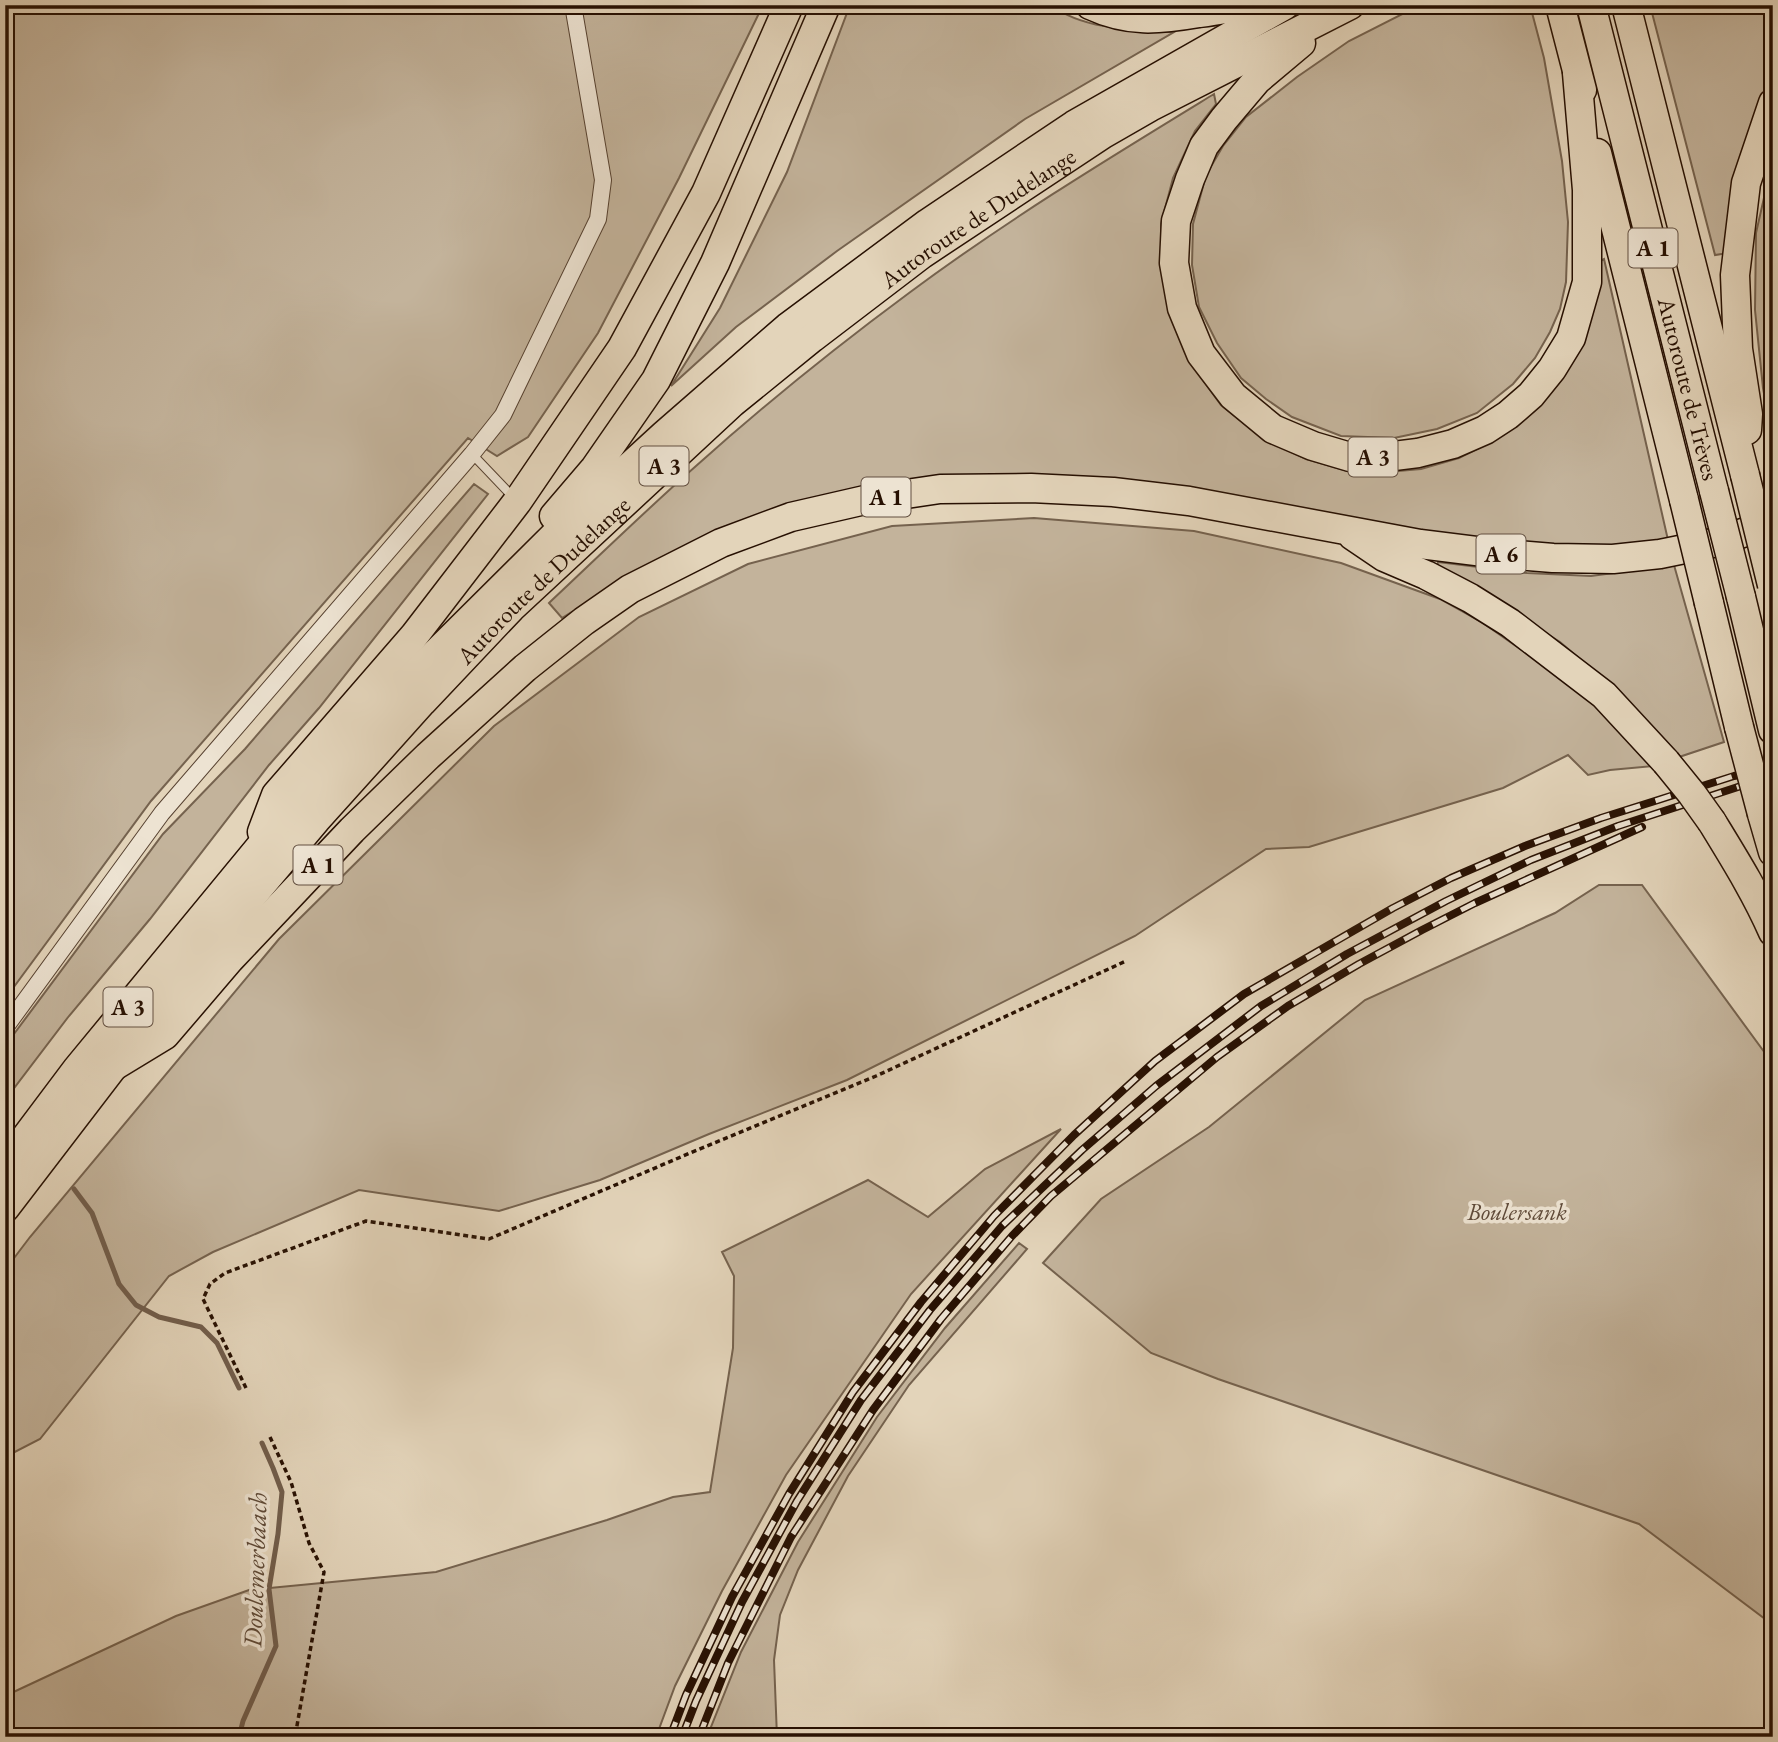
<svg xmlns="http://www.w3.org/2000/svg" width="1778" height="1742" viewBox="0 0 1778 1742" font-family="'EB Garamond',serif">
<rect width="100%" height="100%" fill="#e3d4ba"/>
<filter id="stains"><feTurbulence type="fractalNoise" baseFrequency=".00286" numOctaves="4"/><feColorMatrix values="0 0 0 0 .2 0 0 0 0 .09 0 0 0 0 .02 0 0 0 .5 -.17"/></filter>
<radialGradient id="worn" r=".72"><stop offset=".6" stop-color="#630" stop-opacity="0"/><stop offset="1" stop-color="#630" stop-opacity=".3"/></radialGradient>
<!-- green -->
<path fill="#c3b39b" stroke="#75624e" stroke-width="2" d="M5,5H763L679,178L598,333L528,437L497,456L468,438L151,801L5,999Z
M850,5H1051C1083,30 1135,30 1174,32L1025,119L837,251L736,327L671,386L720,308L787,172Z
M1420,5H1530L1544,58L1562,161L1568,222L1566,282L1560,309L1550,332L1535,358L1513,384L1477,413L1437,429L1394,438L1341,436L1292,417L1266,399L1241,378L1217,343L1199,307L1192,265L1193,224L1206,175L1223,146L1246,117L1297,77L1349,41Z
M1650,5H1773V82L1759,112L1728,253L1715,255Z
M1214,94L1216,104L1195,131L1173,178L1161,224V270L1188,359L1221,405L1264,439L1306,459L1351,472H1387L1421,469L1459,458L1493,441L1517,425L1600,261L1604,259L1668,540L1601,546L1529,545L974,475L639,570L562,618L549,603C598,557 646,510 696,466C764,405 836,347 909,293C1007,220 1111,157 1214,94Z
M1773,158V442L1763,388L1755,310L1756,233Z
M474,484L488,494L319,708L269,765L150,919L69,1016L5,1100V1046L163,834L245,749Z
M1034,518L1194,531L1341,563L1440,599L1483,623L1579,690L1639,749L1654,766L1610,770L1588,775L1568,755L1503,788L1309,847L1266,849L1135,936L847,1080L709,1134L600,1180L499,1211L359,1190L213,1252L169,1276L40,1439L5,1457V1270L30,1237L279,939L494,726L639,617L748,564L892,526Z
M1438,562L1527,573L1591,576L1674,565L1724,742L1676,758L1613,687L1560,642L1471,586L1437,567Z
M1599,885H1642L1773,1064V1625L1639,1524L1218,1379L1151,1353L1043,1263L1101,1199L1209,1127L1365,1000L1555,913Z
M1061,1129L911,1294L786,1475L722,1591L675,1686L656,1737H5V1696L176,1616L249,1590L436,1572L607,1520L673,1497L710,1492L733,1348L734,1276L722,1252L868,1180L928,1217L985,1169Z
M1019,1243L1027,1249L909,1385L848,1476L798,1570L780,1615L774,1660L777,1737H707L741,1652L798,1542L877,1417L945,1328Z"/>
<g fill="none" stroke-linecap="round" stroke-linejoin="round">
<!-- stream -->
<path stroke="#715d4b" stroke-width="5" d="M74,1189L92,1213L119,1284L136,1305L159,1317L201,1327L217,1343L239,1388
M239,1737L243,1721L276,1646L269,1589L278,1534L282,1492L273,1468L262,1443"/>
<defs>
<path id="lane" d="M472,454L513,497"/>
<path id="street" d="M5,1028L162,813L472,454L503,415L598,219L603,180L573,5"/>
<g id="highway">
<path d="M1090,5C1129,23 1158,20 1199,13C1214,11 1229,9 1243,5"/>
<path d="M1560,5L1582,90"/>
<path id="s1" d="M1591,5L1714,491"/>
<path d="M1626,5L1745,475"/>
<path d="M1301,43L1257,80L1224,119L1204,146L1190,179L1176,221L1174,263L1182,308L1201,354L1233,396L1273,429L1313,446L1350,457H1386L1418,453L1453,444L1485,430L1508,415L1531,395L1552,369L1571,338L1587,282V190L1577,73"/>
<path d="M1597,153L1684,500"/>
<path d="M1747,430L1748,414L1738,349L1735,275L1746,183L1773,103"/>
<path d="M554,516L595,468L656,380L715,263L826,5"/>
<path d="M1353,536L1384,557L1426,575L1470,598L1510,623L1604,695L1666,762"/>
<path d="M1741,597L1773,730"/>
<path d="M1709,603L1739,727"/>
<path d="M1762,814L1773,852"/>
<path d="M1712,822C1734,858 1756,893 1773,932"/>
<path d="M262,832L276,795L414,636L517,502L622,348L706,193L789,5"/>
<path d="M114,1066L165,1035L230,959L352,830L428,756L525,668L584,621L630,589L721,543L791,517L865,500L940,489L1031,488L1113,492L1189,501L1420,544L1492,553L1553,558L1613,559L1660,554L1709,544L1773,523"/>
<path d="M5,1165L77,1069L293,807L405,684L557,533L664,435L788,327L928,223L1074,125L1285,5"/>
<path id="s2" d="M5,1208L162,1003L316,820L422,702L511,608L732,403L812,338L922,254L1103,134L1150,107L1350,5"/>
</g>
</defs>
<!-- lane casing -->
<use href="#lane" stroke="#564130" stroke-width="10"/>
<!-- street casing -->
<use href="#street" stroke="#564130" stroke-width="18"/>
<!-- highway casing -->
<use href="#highway" stroke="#271002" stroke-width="31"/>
<!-- path -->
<path stroke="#271002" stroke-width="3.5" stroke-dasharray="5 3.5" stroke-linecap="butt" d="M246,1388L203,1299L210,1284L225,1273L366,1221L489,1239L690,1153L876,1076L1126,961
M270,1437L291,1482L309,1543L324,1572L295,1737"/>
<!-- lane -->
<use href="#lane" stroke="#ede3d2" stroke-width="8"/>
<!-- street -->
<use href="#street" stroke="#ede3d2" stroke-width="16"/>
<!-- highway -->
<use href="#highway" stroke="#e3d4ba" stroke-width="28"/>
<defs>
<path id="rail" d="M670,1737L686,1695L732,1597L789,1494L853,1392L921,1302L994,1216L1074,1135L1155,1061L1244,994L1393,908L1451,878L1525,846L1601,818L1734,776L1773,768
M682,1737L696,1701L742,1602L797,1501L861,1400L930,1310L1002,1226L1082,1150L1156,1086L1261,1006L1347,954L1446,901L1531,860L1618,826L1744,785L1773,780
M699,1737L728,1663L791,1537L873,1410L941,1319L1012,1236L1051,1196L1217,1057L1288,1006L1359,964L1422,930L1475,903L1642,827"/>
</defs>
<!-- rail casing -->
<use href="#rail" stroke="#271002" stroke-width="8"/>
<!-- rail -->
<use href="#rail" stroke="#ede3d2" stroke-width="5" stroke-dasharray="16" stroke-linecap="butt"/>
<defs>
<path id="highway-bridge" d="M1745,475L1772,585
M1714,491L1741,597
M1684,500L1709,603
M1739,727L1762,814
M1666,762L1692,794L1712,822"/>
</defs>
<!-- highway-bridge casing -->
<use href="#highway-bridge" stroke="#271002" stroke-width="31" stroke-linecap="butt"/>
<!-- highway-bridge -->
<use href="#highway-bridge" stroke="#e3d4ba" stroke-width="28"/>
</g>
<g text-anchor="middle" stroke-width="7" stroke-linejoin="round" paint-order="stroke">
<!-- shield labels -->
<g fill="#ede3d2" stroke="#624f40" stroke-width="2">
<rect x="1628.5" y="228.5" width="49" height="39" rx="5"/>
<rect x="1348.5" y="437.5" width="49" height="39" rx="5"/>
<rect x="639.5" y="446.5" width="49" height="39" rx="5"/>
<rect x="861.5" y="477.5" width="49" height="39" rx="5"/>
<rect x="1476.5" y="534.5" width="49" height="39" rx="5"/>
<rect x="293.5" y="845.5" width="49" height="39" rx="5"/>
<rect x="103.5" y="987.5" width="49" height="39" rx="5"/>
</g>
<g font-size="23" font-weight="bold" fill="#271002">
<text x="1653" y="256">A 1</text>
<text x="1373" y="465">A 3</text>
<text x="664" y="474">A 3</text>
<text x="886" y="505">A 1</text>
<text x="1501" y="562">A 6</text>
<text x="318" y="873">A 1</text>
<text x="128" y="1015">A 3</text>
</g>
<!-- street labels -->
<g font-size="24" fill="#271002" stroke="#ede3d2">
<text dy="8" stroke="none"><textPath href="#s2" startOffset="1395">Autoroute de Dudelange</textPath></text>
<text dy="8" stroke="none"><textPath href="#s1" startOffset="396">Autoroute de Trèves</textPath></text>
<text dy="8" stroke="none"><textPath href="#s2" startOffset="828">Autoroute de Dudelange</textPath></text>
</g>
<!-- park labels -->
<g font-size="24" font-style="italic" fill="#5e4938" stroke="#ede3d2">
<text x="1517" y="1220">Boulersank</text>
</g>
<!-- water labels -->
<g font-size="26" font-style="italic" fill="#5f4a38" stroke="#ede3d2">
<text transform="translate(255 1570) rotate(-88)" y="9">Doulemerbaach</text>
</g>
</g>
<!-- margin -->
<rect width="1778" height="1742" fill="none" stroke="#e3d4ba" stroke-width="28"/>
<rect x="7" y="7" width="1764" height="1728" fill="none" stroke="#271002" stroke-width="3.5"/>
<rect x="14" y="14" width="1750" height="1714" fill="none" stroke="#271002" stroke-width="2"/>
<rect width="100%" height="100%" filter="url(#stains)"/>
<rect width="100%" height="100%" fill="url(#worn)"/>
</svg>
